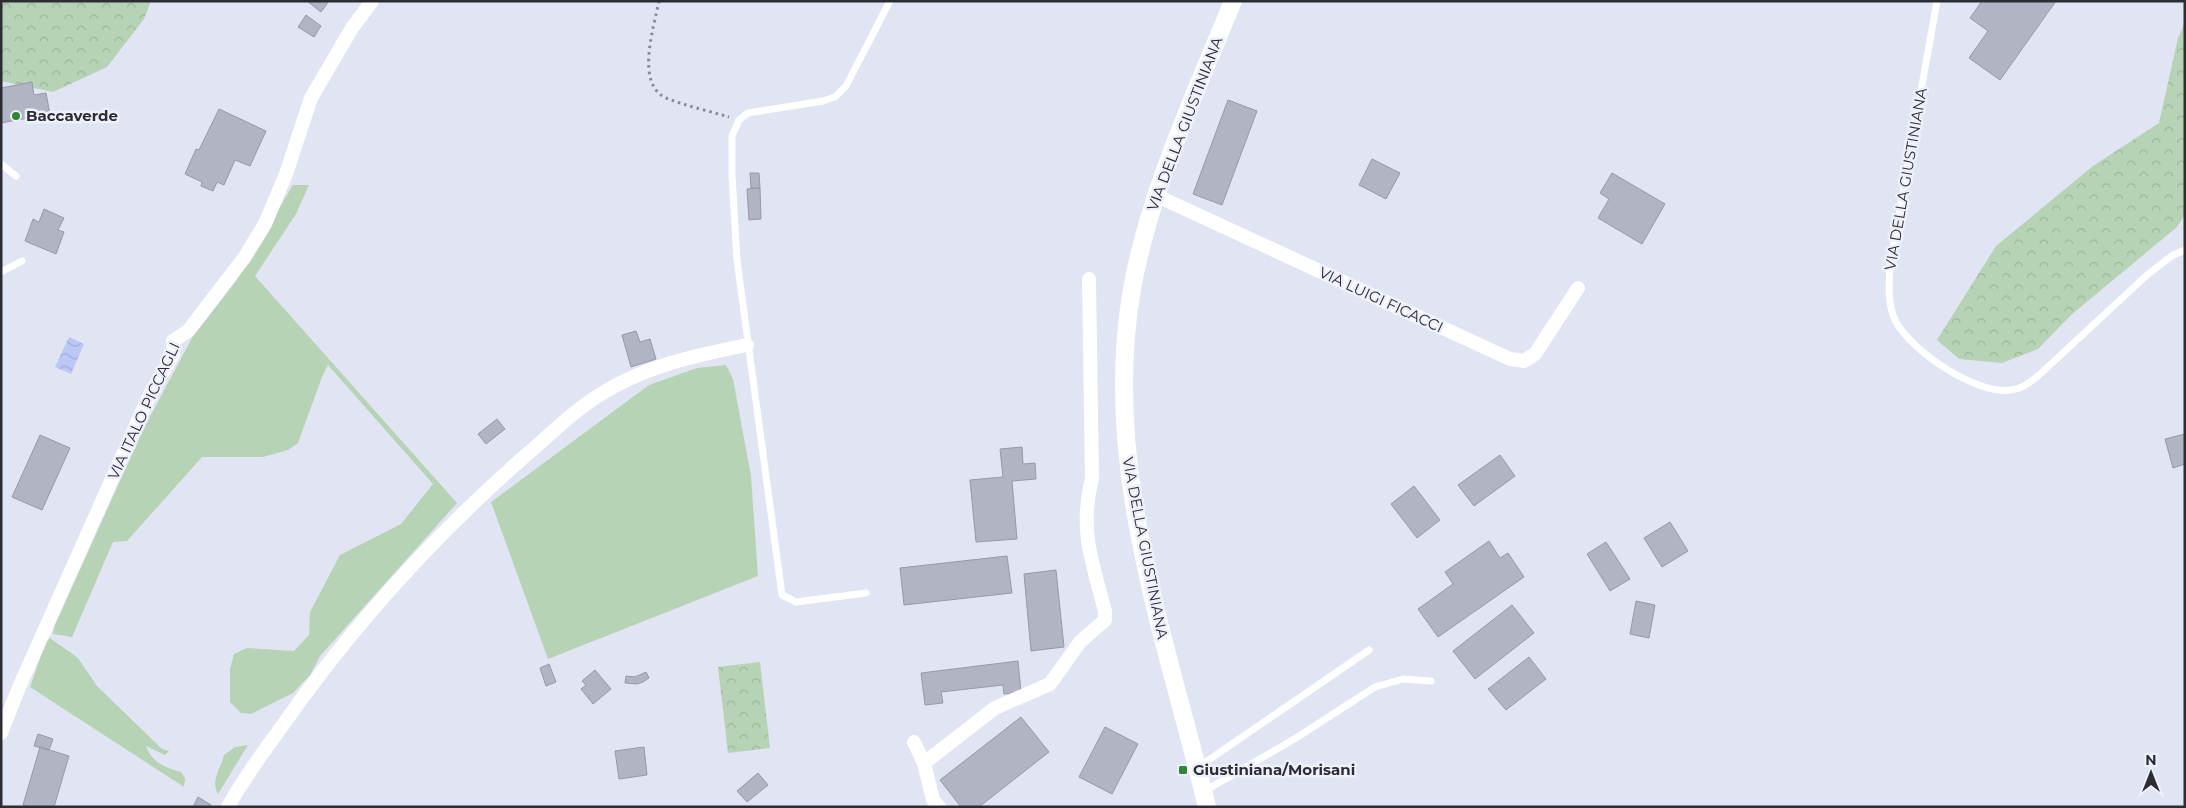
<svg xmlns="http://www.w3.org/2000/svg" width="2186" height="808" viewBox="0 0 2186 808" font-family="Montserrat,sans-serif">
<defs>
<pattern id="forest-crowns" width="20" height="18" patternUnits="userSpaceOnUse" patternTransform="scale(1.25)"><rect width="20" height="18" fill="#b6d4b5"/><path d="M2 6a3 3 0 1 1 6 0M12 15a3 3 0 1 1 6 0" fill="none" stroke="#9db69c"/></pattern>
<pattern id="water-waves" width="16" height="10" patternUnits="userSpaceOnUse" patternTransform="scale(1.25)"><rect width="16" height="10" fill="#bbc8f6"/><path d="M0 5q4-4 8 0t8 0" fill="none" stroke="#a1acd3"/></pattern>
</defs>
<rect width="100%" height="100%" fill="#e0e4f3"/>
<!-- green -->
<path fill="#b6d4b5" d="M293,185H309L296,214L255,276L457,503L320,656L310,675L293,693L251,714L241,713L230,702V669L234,654L247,648L294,651L309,635L310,612L340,555L401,524L433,484L328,365L322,377L298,443L288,450L263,457H202L127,541L113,542L72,637L53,634L55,625L144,428L192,338L236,281Z
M726,365L733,379L751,476L758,576L548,659L491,502L649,385L697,368Z
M50,638L78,658L97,686L162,749L169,751L165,755L146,746C152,763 166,768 181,772L185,778L184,787L30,687L46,642Z
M248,745L218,794C210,780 221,769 224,755L235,747Z"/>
<!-- forest -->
<path fill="url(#forest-crowns)" d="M1,1H151L144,19L107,67L53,92L1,81Z
M2185,22V215L2177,227L2071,315L2038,349L2002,363L1959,359L1937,340L1996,246L2093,166L2159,123L2178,38Z
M760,662L770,748L728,753L718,667Z"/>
<!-- water -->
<path fill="url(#water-waves)" d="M69,337L84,344L71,374L55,367Z"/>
<!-- building -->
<path fill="#b1b5c3" stroke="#969aa7" d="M307,1H329L321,12Z
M1982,1H2056L2000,80L1969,58L1988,31L1970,18Z
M306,15L321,26L314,37L298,27Z
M32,82L34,95L46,93L50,114L1,123V88Z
M1228,100L1257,111L1222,205L1193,194Z
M219,109L266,131L250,166L235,160L224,185L217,182L213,191L201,186L202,182L185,174L196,149L199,150Z
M1372,159L1400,173L1386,199L1359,185Z
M750,173H759L760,188H751Z
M1612,173L1665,204L1642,244L1598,218L1609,199L1600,193Z
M760,188L761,219L749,220L747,189Z
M44,209L64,218L58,230L64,232L56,254L25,241L33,219L39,222Z
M636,331L640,342L650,339L656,359L631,367L622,335Z
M497,419L505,429L486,444L478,434Z
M2185,434V464L2173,468L2165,439Z
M40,435L70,448L42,510L12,497Z
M1022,447L1023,464L1035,463L1036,479L1012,481L1017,539L976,542L970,480L1003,477L1000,449Z
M1500,455L1515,476L1474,506L1458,485Z
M1414,486L1440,520L1417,538L1391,504Z
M1670,522L1688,551L1662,567L1644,538Z
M1489,541L1500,558L1508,553L1524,577L1438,637L1418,609L1453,584L1445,572Z
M1606,542L1630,579L1610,591L1587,554Z
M1007,556L1012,593L904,605L900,568Z
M1056,570L1064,647L1031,651L1024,574Z
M1636,601L1655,605L1649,638L1630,634Z
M1512,605L1534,633L1475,679L1453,651Z
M1529,657L1546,679L1506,710L1488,689Z
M1018,661L1021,692L1004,694L1003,685L941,692L943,703L925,705L921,673Z
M549,664L556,682L546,686L540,668Z
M595,670L611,689L593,704L581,689L586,685L582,681Z
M646,672L649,678L643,682L637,684L625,683L626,676L635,677Z
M1021,717L1049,752L979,807H961L940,780Z
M1105,727L1138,744L1112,794L1079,777Z
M38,734L53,739L49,750L34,746Z
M40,747L69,756L54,807H30L23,805Z
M644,747L647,775L619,779L615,751Z
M758,773L768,785L747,802L737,791Z
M198,797L211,805L210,807H193Z"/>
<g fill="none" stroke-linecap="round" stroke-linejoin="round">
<!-- path -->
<path stroke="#878a95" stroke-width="3" stroke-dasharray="2.5 4" stroke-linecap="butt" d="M659,1C654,27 635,84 666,98C686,106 709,111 729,117"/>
<!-- service -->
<path stroke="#fff" stroke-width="7" d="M1937,1L1890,265C1889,283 1887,305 1896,322C1913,352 1976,395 2011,390C2022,389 2030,382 2038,376L2147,275L2173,255L2185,250
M1,164L16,176
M1,272L22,261
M866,593L796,602L782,595L737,260L732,175V136L739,120L748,113L823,101L835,97L846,86L890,1
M1197,768L1369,650
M1203,792L1296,738L1375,687L1403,679L1431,681"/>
<!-- minor -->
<path stroke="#fff" stroke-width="14" d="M1157,196L1510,359L1524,361L1535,354L1578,288
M1,733L20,685L150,394L173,355V341L188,331L244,258L265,224L286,174L311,98L352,28L372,1
M914,742L924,763
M228,807C244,777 265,750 285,722C354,624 435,535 525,456C550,435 573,411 601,394C645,366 697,355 747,345
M939,807L933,800L924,763L995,708L1050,684L1080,642L1105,620V611C1092,561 1079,530 1092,478L1089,279"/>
<!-- tertiary -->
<path stroke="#fff" stroke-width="18" d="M1207,807C1166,637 1101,466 1132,289C1150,189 1195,95 1233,1"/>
</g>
<!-- markers -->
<g fill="#308635" stroke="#eef1fd" stroke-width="2">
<circle cx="16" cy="116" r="5"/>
<rect x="1178" y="765" width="10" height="10" rx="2.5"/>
</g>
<g text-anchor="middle" stroke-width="5" stroke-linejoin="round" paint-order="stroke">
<!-- poi labels -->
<g font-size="15" font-weight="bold" fill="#2b2d33" stroke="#eef1fd" text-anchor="start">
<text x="26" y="121">Baccaverde</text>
<text x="1193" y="775">Giustiniana/Morisani</text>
</g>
<!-- street labels -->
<g font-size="15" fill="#2b2d33" stroke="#eef1fd">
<text transform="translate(1185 124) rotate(-69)" y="5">VIA DELLA GIUSTINIANA</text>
<text transform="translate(1906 179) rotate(-80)" y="5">VIA DELLA GIUSTINIANA</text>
<text transform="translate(1381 300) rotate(25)" y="5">VIA LUIGI FICACCI</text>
<text transform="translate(144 411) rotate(-65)" y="5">VIA ITALO PICCAGLI</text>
<text transform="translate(1145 548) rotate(79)" y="5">VIA DELLA GIUSTINIANA</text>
</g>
</g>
<!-- border -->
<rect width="2186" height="808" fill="none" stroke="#2b2d33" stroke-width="5"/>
<!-- north arrow -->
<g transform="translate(2151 773)" stroke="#eef1fd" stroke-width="4" paint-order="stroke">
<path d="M0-4L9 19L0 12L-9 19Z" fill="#2b2d33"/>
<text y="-8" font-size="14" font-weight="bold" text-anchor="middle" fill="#2b2d33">N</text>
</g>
</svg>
